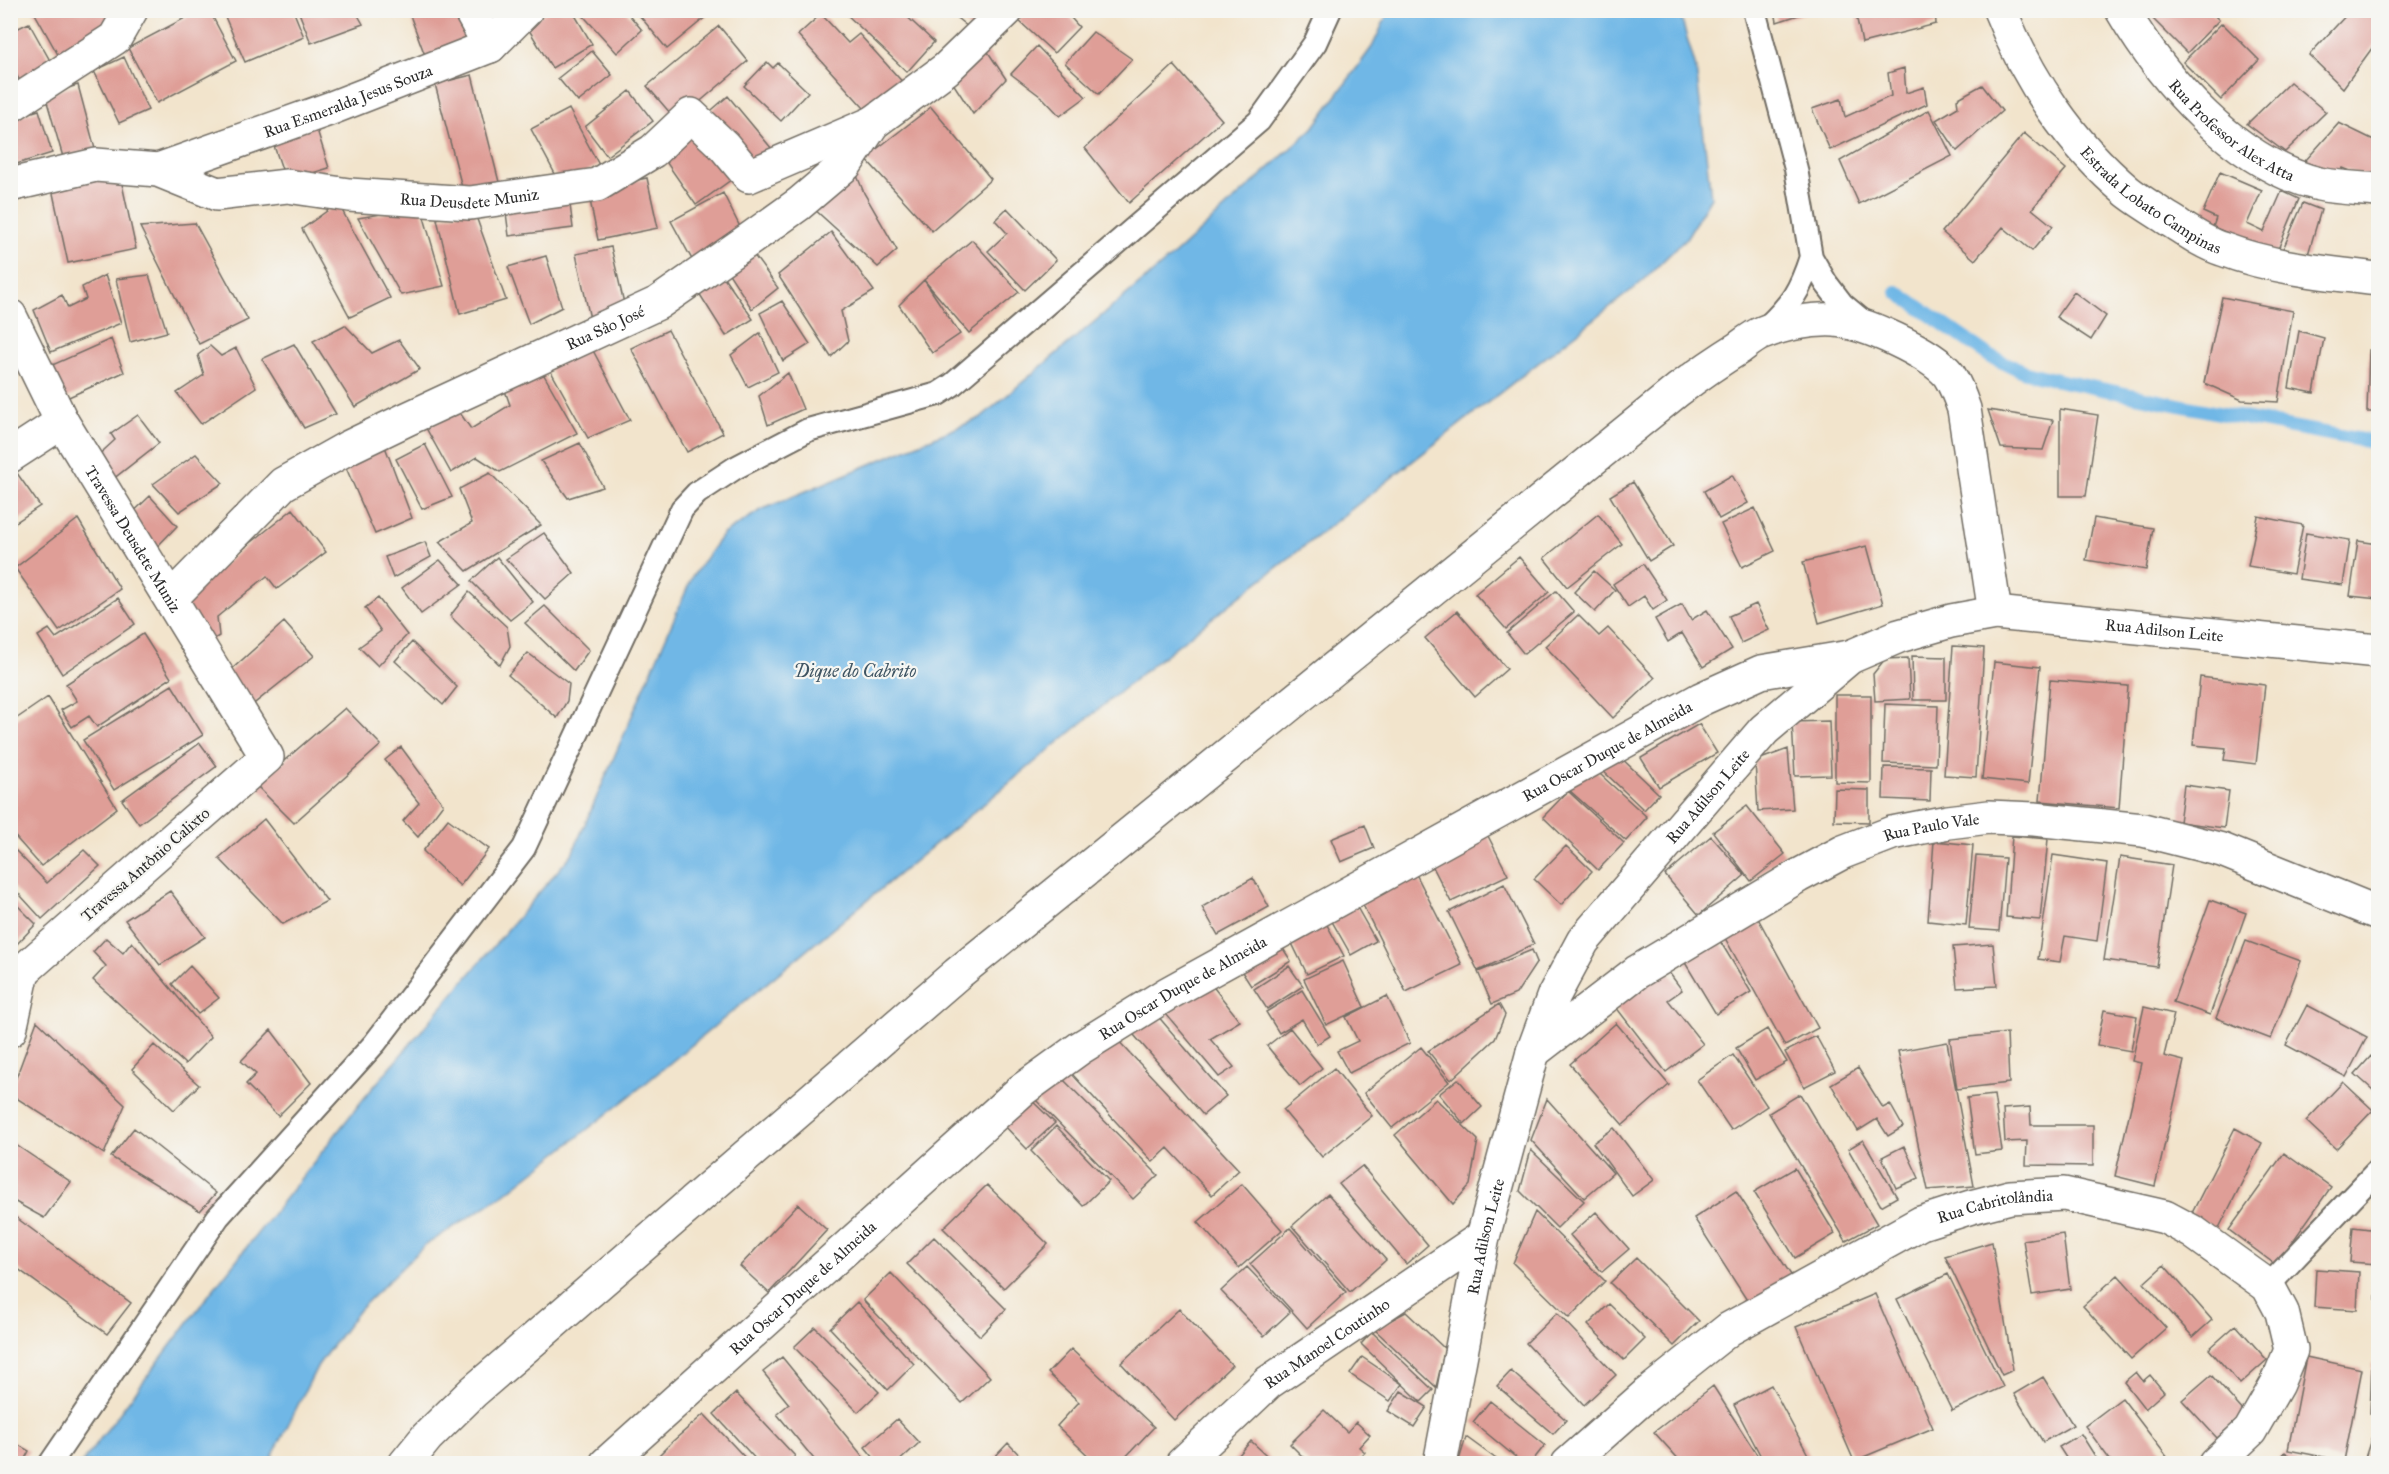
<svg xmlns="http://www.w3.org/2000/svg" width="2389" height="1474" viewBox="0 0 2389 1474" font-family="'IM FELL Great Primer',serif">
<rect width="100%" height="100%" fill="#f6f6f2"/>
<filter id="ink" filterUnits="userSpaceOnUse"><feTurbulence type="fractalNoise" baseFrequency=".0167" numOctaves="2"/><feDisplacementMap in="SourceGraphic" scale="12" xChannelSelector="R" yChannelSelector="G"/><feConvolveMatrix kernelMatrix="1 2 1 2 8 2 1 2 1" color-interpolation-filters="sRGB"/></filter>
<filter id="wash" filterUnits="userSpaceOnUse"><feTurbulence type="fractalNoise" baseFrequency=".008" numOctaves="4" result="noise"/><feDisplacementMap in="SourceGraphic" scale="24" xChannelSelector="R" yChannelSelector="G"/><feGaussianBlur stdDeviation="1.35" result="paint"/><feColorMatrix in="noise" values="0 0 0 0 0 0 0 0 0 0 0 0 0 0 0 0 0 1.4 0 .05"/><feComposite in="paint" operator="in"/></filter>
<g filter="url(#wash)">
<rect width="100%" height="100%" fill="#f2e4cc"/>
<!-- water -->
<path fill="#6fb7e6" stroke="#4d7188" stroke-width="1.5" d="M1389,11H1679L1696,68L1711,197L1687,237L1643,281L1151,666L630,1096L505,1194L424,1246L359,1310L318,1365L269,1463H82L201,1305L365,1097L572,854L692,577L723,534L761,510L980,418L1176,253L1313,128L1372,47Z"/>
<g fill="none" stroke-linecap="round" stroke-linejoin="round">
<!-- stream -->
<path stroke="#6fb7e6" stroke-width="14" d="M1897,292L1991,357L2026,372L2057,380L2238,417L2378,443"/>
</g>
<g id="blocks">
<!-- building -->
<path fill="#df9e97" d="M33,10H106L116,29L61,60Z
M200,10H209L236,61L157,103L128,48Z
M222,10H293L304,37L245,62Z
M298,10H355L363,24L311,43Z
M408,10H460L471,42L426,58Z
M549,10H572L592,44L552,68L526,25Z
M578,10H625L642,30L617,53Z
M635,10H702L707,16L667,49Z
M842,10H900L934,42L907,72Z
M947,10H989L973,31Z
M1027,10H1064L1079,27L1054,53L1018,20Z
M1775,10H1811V11L1777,22Z
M1855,10H1935L1936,24L1862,43Z
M2155,10H2212L2211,12L2219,20L2187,53L2150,16Z
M2351,10H2378V40L2343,88L2309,55Z
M821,14L848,43L859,34L907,87L873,118L798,35Z
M29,23L53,66L21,83L10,63V32Z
M2222,23L2259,60L2221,100L2183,62Z
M719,26L748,61L677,121L647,86Z
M1093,32L1132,59L1099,94L1065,63Z
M1037,46L1086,97L1060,116L1044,99L1011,74Z
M986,49L1006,79L973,114L949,77Z
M592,51L612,75L578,102L558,78Z
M124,57L148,110L119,123L94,71Z
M767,62L773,68L778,63L808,92L781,121L744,86Z
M1174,65L1222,120L1129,203L1085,148Z
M1904,68L1906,93L1924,87L1927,104L1830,150L1812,109L1841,99L1845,117L1891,96L1888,73Z
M472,75L499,182L463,191L435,84Z
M2290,82L2326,112L2285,152L2247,124Z
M78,85L95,149L63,157L45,95Z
M1982,85L2002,111L1957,151L1936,120L1958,107L1957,99Z
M630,91L653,121L607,156L585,127Z
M728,96L772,149L751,168L706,115Z
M931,107L991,179L932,231L865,158Z
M569,109L599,165L561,185L531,129Z
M39,110L52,153L10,166V119Z
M1929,110L1952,156L1859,204L1840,161Z
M314,120L329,168L286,181L270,134Z
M2339,123L2378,142V169L2373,180L2343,168L2338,181L2297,170Z
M701,128L735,177L696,205L662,156Z
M2024,133L2066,169L2032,209L2053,226L2032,251L2003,227L1975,260L1942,232Z
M854,168L864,193L897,250L878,267L813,208Z
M119,170L136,249L68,263L51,184Z
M2220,172L2262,190L2247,224L2264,232L2282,191L2299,199L2276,254L2213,227L2216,218L2203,212Z
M647,178L658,228L598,240L588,190Z
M723,193L746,239L695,265L671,221Z
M569,197L573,228L509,236L505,205Z
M338,203L390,298L350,317L302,229Z
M2303,203L2321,210L2307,258L2283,249Z
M421,207L444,286L401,295L358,218Z
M473,208L506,300L460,314L437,219Z
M1007,208L1056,260L1025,290L988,251L1007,233L995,220Z
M195,223L248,320L199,344L140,227Z
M831,232L874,291L841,311L848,341L831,357L778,275Z
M972,240L1019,292L969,333L924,280Z
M611,247L626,312L590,319L576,254Z
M751,251L778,288L752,309L726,269Z
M546,256L562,307L529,324L508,267Z
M721,273L753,319L726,336L694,285Z
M105,275L121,323L51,352L34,310L62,295L68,308L86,299L82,287Z
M149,275L167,332L130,342L116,279Z
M924,280L960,334L932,353L899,305Z
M2074,292L2106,316L2091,340L2056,317Z
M2222,297L2293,311L2278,402L2242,400L2204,383Z
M782,301L810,344L783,361L760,313Z
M345,325L372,353L399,340L420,369L355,407L313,341Z
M668,330L723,433L687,452L631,348Z
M2299,331L2324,338L2314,393L2289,388Z
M760,333L778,372L748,387L731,355Z
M111,339L124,372L60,401L41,370Z
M589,343L630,420L588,438L548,366Z
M294,344L336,414L304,428L262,359Z
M210,346L221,356L236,348L256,387L201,424L177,393L204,375L198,355Z
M2369,350H2378V412H2367Z
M540,368L577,433L500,472L477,457L451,473L426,428L458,410L471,429L510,405L501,379Z
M788,373L803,409L768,425L759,396Z
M2060,409L2098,415L2086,496H2060Z
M1988,410L2053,420L2043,450L2001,448Z
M138,415L159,443L104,486L91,462L115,440L111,434Z
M381,436L412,518L375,534L340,454Z
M580,443L603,487L568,498L541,461Z
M425,444L452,497L422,509L396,459Z
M196,454L223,483L179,512L153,484Z
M12,466L40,506L10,526V467Z
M490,473L541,525L467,571L439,542L472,523L459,489Z
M1732,475L1748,503L1719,519L1704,491Z
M1633,482L1673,546L1649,561L1610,496Z
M150,496L177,526L151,553L125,520Z
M1755,508L1775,551L1742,567L1721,524Z
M293,509L326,552L277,589L267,576L217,617L219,636L204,645L182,598Z
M1598,514L1622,544L1567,587L1544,558Z
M2258,516L2303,525L2293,574L2248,566Z
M2094,518L2153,528L2146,570L2086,560Z
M78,519L120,589L59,631L15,568Z
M544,533L574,573L545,599L506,559Z
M2306,533L2350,540L2343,585L2299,579Z
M2358,541L2378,544V599L2350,596Z
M425,542L431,557L393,578L385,557Z
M1867,546L1883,604L1819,623L1803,562Z
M497,557L533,602L510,620L471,581Z
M1519,557L1549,592L1506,629L1475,594Z
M440,560L462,584L421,614L402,588Z
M1643,564L1667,600L1653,610L1644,596L1628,607L1613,584Z
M1594,571L1615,590L1595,612L1574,592Z
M1556,591L1574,612L1524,654L1507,633Z
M469,592L507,627L510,646L500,665L450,616Z
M118,598L135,624L62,674L38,636L49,629L56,638Z
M378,598L407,635L378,666L359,647L381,631L365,608Z
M1682,604L1691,620L1707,610L1732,649L1703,667L1682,633L1668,642L1655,619Z
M1756,604L1769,630L1741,643L1729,616Z
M545,606L589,650L574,671L525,623Z
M1457,611L1507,669L1475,697L1425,638Z
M1578,615L1599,636L1608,628L1655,678L1613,718L1545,646Z
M284,622L314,656L241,714L221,679Z
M143,634L171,678L97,727L89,716L72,727L61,710L77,701L66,684Z
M412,642L457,687L443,705L395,661Z
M1953,646L1984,648L1976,777L1944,775Z
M528,653L569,684L567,701L557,718L508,675Z
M1912,656L1946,657V700H1913Z
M1908,658L1910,699L1875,701L1873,674L1885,659Z
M1994,662L2040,667L2028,784L1982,779Z
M2200,677L2265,685L2256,764L2224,760L2226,748L2193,745Z
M2050,680L2128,686L2119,808L2040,801Z
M172,685L203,735L114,790L83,740Z
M1835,695H1871V783L1835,782Z
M48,697L117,808L41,866L10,831V759L14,756L10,723Z
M1885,704L1938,706L1936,765L1883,763Z
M345,708L381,745L294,823L256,785Z
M1829,721L1831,775L1795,776L1792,722Z
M1699,724L1717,753L1659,787L1641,758Z
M200,743L217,766L139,824L122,800Z
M401,747L443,804L418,837L403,821L419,803L385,760Z
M1788,749L1793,809L1758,811L1755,761Z
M1616,753L1659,794L1644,810L1601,769Z
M1590,765L1647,817L1626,841L1568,789Z
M1884,767L1931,768L1930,801L1883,799Z
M2184,785L2229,791L2224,828L2179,822Z
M1835,789L1869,790V822L1834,821Z
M1568,791L1624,843L1598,870L1543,817Z
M1747,806L1785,854L1751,881L1713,832Z
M264,819L327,901L283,924L219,858Z
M448,819L489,849L460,886L423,851Z
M1365,825L1374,848L1341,862L1331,839Z
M1487,834L1508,875L1451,902L1430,861Z
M1711,836L1745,875L1699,915L1665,875Z
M2012,836L2048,839L2040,920L2006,917Z
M1934,841L1973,845L1966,925L1928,921Z
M1566,846L1592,871L1561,905L1534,879Z
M84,850L100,866L42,919L10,884V856L16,851L47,883Z
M2053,855L2107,863L2097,941L2065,936L2060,962L2038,959Z
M1976,856L2005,858L1999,931L1969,929Z
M2120,857L2172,865L2157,967L2104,960Z
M1415,872L1462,965L1406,992L1360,899Z
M1253,878L1269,907L1218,935L1202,907Z
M1504,884L1534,944L1478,971L1449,912Z
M170,891L205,937L160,965L125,920Z
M1350,895L1376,941L1351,955L1325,909Z
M10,898L36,924L16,945L10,940Z
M2210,900L2246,913L2210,1015L2173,1002Z
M1754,911L1818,1028L1785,1046L1720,929Z
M1321,914L1344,956L1307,974L1286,931Z
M1714,931L1751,992L1716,1014L1678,951Z
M106,938L123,953L132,942L211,1037L185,1064L93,980L106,966L93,952Z
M1277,939L1291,961L1251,986L1237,964Z
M2246,941L2301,961L2271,1039L2216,1018Z
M1993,944L1997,986L1957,988L1953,947Z
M1532,950L1537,962L1516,994L1492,1004L1478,972Z
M1343,961L1364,1007L1326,1025L1304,979Z
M1662,963L1682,990L1668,1000L1703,1044L1666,1072L1612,1002Z
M190,966L219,998L198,1014L172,984Z
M1289,966L1303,986L1267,1009L1254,989Z
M1211,984L1240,1021L1210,1039L1234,1067L1219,1077L1166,1014Z
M1302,990L1330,1036L1317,1044L1302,1019L1279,1033L1266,1012Z
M1387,996L1410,1043L1349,1073L1337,1051L1358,1041L1346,1017Z
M1499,1004L1505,1015L1495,1039L1451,1080L1428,1051Z
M2307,1005L2367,1037L2346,1077L2286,1045Z
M2144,1007L2174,1014L2164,1056L2184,1061L2155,1186L2115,1176L2141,1063L2132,1061Z
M1151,1008L1226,1096L1203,1115L1128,1028Z
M2104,1010L2137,1016L2131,1051L2097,1045Z
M37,1021L125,1105L104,1154L10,1094Z
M1616,1023L1669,1085L1623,1125L1570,1064Z
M1290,1028L1322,1068L1300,1086L1267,1046Z
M1767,1029L1787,1062L1755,1080L1736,1048Z
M271,1030L311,1083L278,1116L246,1084L256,1074L241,1061Z
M2007,1033L2009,1083L1957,1089L1950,1039Z
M1114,1036L1239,1170L1212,1195L1168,1148L1153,1162L1072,1074Z
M1816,1036L1835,1071L1804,1087L1785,1052Z
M1947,1042L1974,1186L1928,1190L1898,1051Z
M154,1045L199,1085L174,1110L132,1069Z
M1421,1047L1449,1082L1392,1128L1364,1093Z
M1733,1055L1767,1106L1731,1130L1697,1080Z
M2371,1056L2378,1062V1084L2373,1090L2355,1074Z
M1334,1068L1372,1116L1322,1157L1283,1110Z
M1858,1068L1883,1108L1890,1104L1903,1127L1888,1136L1877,1119L1858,1131L1831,1084Z
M1053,1069L1158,1175L1133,1199L1029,1093Z
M1458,1079L1482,1107L1464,1124L1439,1094Z
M2343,1082L2373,1110L2336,1149L2306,1121Z
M1800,1094L1877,1224L1846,1241L1769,1113Z
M1026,1095L1055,1123L1027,1149L1000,1121Z
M1994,1095L2002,1151L1975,1154L1967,1098Z
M1436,1099L1478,1140L1470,1185L1453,1204L1395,1135Z
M1547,1099L1613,1173L1584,1198L1531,1140Z
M2030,1107L2031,1125H2093V1166L2026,1165L2027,1141L2005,1142L2003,1109Z
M1056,1126L1109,1181L1083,1206L1031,1151Z
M134,1128L216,1193L200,1211L111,1157Z
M1614,1128L1654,1180L1632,1196L1593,1143Z
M2235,1128L2262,1143L2218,1230L2191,1215Z
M1863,1140L1897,1197L1881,1206L1848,1149Z
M10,1141L71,1182L44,1218L10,1199Z
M1904,1146L1919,1178L1896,1188L1882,1157Z
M1531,1150L1584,1201L1557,1228L1520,1191Z
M2284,1153L2331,1187L2276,1265L2229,1230Z
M1362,1166L1428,1245L1406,1264L1339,1184Z
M1795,1168L1835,1234L1795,1258L1754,1192Z
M1242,1184L1282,1230L1239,1268L1198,1222Z
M987,1185L1048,1244L1004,1288L943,1228Z
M1736,1191L1793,1278L1750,1305L1694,1218Z
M1328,1194L1386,1260L1350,1292L1292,1226Z
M798,1204L827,1230L769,1293L740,1266Z
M1535,1212L1605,1281L1569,1318L1513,1263Z
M1596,1212L1629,1249L1602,1272L1570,1235Z
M10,1213L131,1303L107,1334L10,1263Z
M2353,1227L2378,1230V1264L2350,1262Z
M1290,1228L1346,1292L1307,1328L1250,1264Z
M2063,1234L2070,1289L2032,1295L2023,1240Z
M934,1237L1006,1309L980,1336L907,1264Z
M1992,1242L2013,1370L2002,1375L1945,1256Z
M1636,1258L1699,1321L1674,1346L1610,1283Z
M2164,1265L2212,1320L2193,1337L2144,1283Z
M1247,1267L1290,1312L1264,1336L1221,1291Z
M2316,1269L2359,1272L2357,1310L2314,1307Z
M891,1273L990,1377L962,1403L863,1300Z
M1948,1274L2003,1387L1952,1411L1897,1299Z
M2118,1275L2166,1328L2131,1359L2083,1306Z
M2376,1277H2378V1358H2376Z
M1875,1294L1933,1428L1854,1461L1796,1327Z
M857,1302L914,1364L888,1390L830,1328Z
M1609,1304L1645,1339L1624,1360L1588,1325Z
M1179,1309L1232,1365L1174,1420L1121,1363Z
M1406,1312L1445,1349L1436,1387L1374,1329Z
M1557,1313L1616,1375L1584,1405L1526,1343Z
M2236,1325L2267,1360L2240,1384L2209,1349Z
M815,1327L879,1392L858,1412L794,1347Z
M1372,1332L1433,1390L1421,1402L1361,1344Z
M1071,1349L1154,1427L1119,1464H1097L1057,1426L1079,1402L1048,1373Z
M782,1357L869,1464H818L777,1414L789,1404L763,1372Z
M1362,1357L1402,1384L1390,1401L1350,1374Z
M2306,1357L2362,1369L2344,1461L2288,1450Z
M2372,1363L2378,1364V1415L2370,1414Z
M1511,1371L1566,1420L1553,1434L1497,1386Z
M2136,1372L2143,1381L2150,1375L2164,1392L2145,1409L2124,1382Z
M2211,1375L2245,1413L2217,1438L2182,1400Z
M2043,1377L2073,1425L2043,1442L2014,1394Z
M1771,1385L1813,1464H1765L1734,1405Z
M1713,1386L1763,1464H1683L1654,1432Z
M1401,1391L1427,1407L1414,1427L1388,1411Z
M736,1393L795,1456L787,1464H760L714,1414Z
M2122,1398L2171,1462L2169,1464H2113L2085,1426Z
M1490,1401L1545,1445L1530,1464H1524L1473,1422Z
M1324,1410L1347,1432L1356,1422L1370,1435L1359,1447L1365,1452L1354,1464H1310L1290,1444Z
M704,1414L751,1464H650L673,1441Z
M897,1419L919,1443L896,1464H879L865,1447Z
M2374,1430L2378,1432V1464H2363Z
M2081,1434L2100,1464H2070L2059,1447Z
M1466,1437L1503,1464H1458Z
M10,1440L29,1451L22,1464H10Z
M1251,1441L1276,1464H1231Z
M1008,1443L1028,1464H988Z
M2285,1452L2301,1464H2276Z"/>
</g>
</g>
<g filter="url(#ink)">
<use href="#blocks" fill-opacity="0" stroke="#716c63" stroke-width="1.5"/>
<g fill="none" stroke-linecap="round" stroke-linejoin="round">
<defs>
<path id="lane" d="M1754,10L1796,169L1811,257L1826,283L1842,304L1866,324
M1766,328C1792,303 1800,291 1811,257
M2268,1286L2378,1170
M50,1464L218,1217L375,1043L524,848L682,509L697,493L735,468L808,430L938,394L952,385L1259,121L1315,43L1330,10"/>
<g id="street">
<path d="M470,10L490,46"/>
<path id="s1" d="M2122,10C2164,82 2236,164 2319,184C2338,188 2359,188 2378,190"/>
<path d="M10,106L115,38L131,10"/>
<path id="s2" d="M158,170L329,109L490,46L526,10"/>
<path id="s3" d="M10,185L96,165L158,170L217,194L287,186L349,195L470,203L597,185L653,151L691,115L724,146L749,176L873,123"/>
<path id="s4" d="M10,316L62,422L267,757L23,971"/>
<path d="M10,456L62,422"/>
<path id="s5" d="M171,598L283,484L349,447L407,419L658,303L750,239L799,204L845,165L873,123L946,69L1007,10"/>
<path d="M10,1030L23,971"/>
<path id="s6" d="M1533,1052L1637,972L1798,876L1843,852L1892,833L1948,822L1989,817L2034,819L2143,830L2222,850L2378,913"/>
<path id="s7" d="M606,1464L1022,1090L1080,1048L1167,994L1701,699L1761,672L1850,657"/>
<path id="s8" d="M1182,1464L1269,1382L1483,1237"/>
<path id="s9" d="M1568,1464L1646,1395L1729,1329L1921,1223L1971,1207L2010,1197L2064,1194L2165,1217L2193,1232L2268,1286L2282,1312L2291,1350L2277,1384L2250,1431L2215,1464"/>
</g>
<g id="secondary">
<path id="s10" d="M2000,10C2027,79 2071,144 2128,192C2141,202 2156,211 2170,220C2186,230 2203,243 2222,249C2272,268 2326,273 2378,279"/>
<path d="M405,1464L427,1437L473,1392L957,974L1678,390C1698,375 1718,361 1739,348C1746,343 1754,336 1762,333C1783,324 1811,319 1834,320C1862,321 1932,353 1949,375C1956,386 1960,397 1964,409L1995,613"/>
<path id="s11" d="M1440,1464L1483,1237L1533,1052L1554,995L1583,941L1764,730L1850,657L1899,636L1951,621L1995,613L2378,651"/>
</g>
</defs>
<!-- lane casing -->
<use href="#lane" stroke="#716c63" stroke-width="26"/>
<!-- street casing -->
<use href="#street" stroke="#716c63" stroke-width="36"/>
<!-- secondary casing -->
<use href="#secondary" stroke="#716c63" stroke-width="36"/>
<!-- lane -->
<use href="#lane" stroke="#fff" stroke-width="22"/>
<!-- street -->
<use href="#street" stroke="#fff" stroke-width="33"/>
<!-- secondary -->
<use href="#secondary" stroke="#fff" stroke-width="33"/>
</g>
</g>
<g text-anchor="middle" stroke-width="4.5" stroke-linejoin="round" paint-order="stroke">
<!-- street labels -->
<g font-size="16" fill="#2b2b2b" stroke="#f6f6f2">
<text dy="6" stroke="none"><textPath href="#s2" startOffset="202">Rua Esmeralda Jesus Souza</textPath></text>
<text dy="6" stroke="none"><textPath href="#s1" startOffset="165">Rua Professor Alex Atta</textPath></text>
<text dy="6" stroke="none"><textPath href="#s3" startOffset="468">Rua Deusdete Muniz</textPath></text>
<text dy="6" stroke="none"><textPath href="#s10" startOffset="248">Estrada Lobato Campinas</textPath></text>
<text dy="6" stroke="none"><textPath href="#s5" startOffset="518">Rua Sâo José</textPath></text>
<text dy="6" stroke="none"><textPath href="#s4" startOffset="255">Travessa Deusdete Muniz</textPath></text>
<text dy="6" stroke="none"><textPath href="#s11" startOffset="1258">Rua Adilson Leite</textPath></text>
<text dy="6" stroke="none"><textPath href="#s7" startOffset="1236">Rua Oscar Duque de Almeida</textPath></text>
<text dy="6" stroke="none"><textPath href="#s11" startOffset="736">Rua Adilson Leite</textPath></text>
<text dy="6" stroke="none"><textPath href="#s6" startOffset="462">Rua Paulo Vale</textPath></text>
<text transform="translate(145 864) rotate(-41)" y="6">Travessa Antônio Calixto</text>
<text dy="6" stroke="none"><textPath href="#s7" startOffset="750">Rua Oscar Duque de Almeida</textPath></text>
<text dy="6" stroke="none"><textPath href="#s9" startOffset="506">Rua Cabritolândia</textPath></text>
<text dy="6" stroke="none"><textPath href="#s11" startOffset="232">Rua Adilson Leite</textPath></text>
<text dy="6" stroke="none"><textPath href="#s7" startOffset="264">Rua Oscar Duque de Almeida</textPath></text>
<text dy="6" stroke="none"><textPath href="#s8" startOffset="189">Rua Manoel Coutinho</textPath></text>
</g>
<!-- water labels -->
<g font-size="18" font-style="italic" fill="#3f5563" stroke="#f6f6f2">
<text x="855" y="677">Dique do Cabrito</text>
</g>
</g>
<!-- margin -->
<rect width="2389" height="1474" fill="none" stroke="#f6f6f2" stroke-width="36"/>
</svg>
